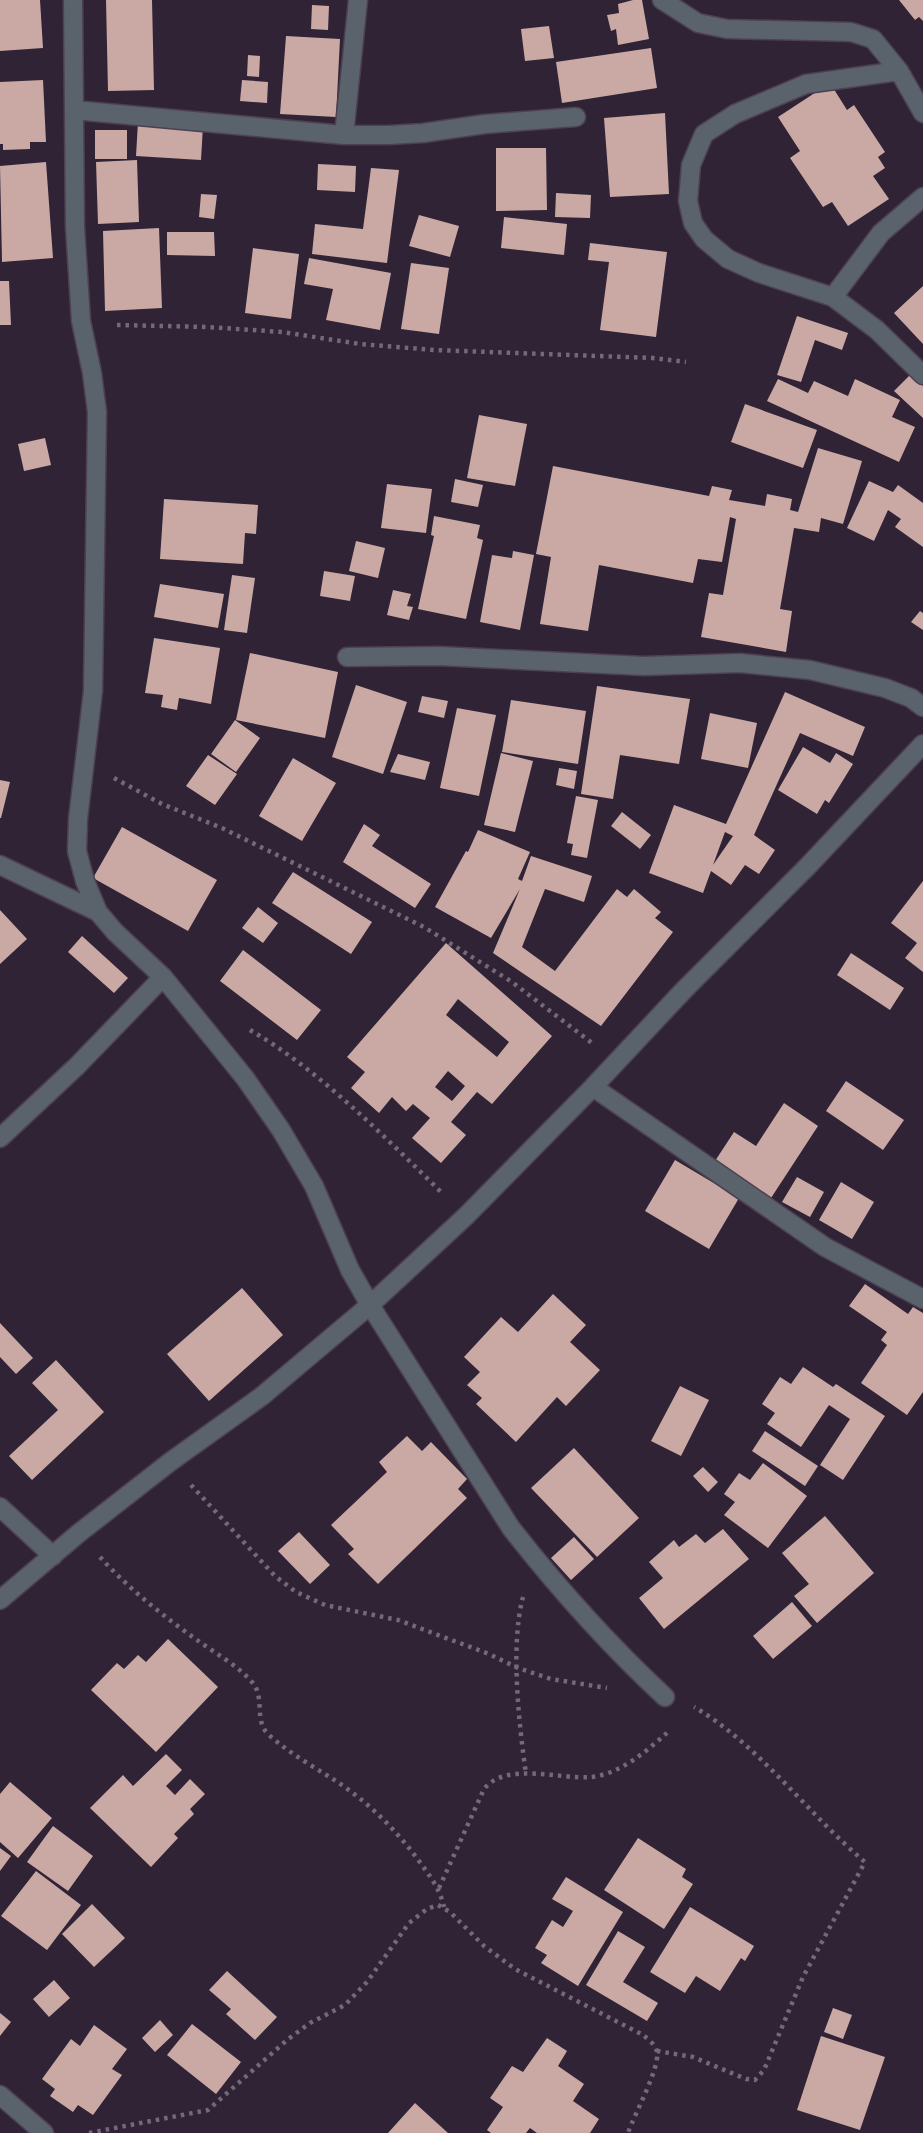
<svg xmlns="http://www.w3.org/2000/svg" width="923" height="2133" viewBox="0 0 923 2133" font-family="'Work Sans',sans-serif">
<rect width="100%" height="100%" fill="#302336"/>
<!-- building -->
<path fill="#caa9a5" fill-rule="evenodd" d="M0,0H40L43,48L0,51Z
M106,0H152L154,90L108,91Z
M633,0H642L649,39L618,45L616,29L611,31L607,15L619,13L618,4Z
M899,0H923V21L919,17L915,20Z
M312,5L329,6L328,30L311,29Z
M549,26L554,58L525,61L521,29Z
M286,36L340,39L336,117L280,114Z
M651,48L657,88L562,103L556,62Z
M248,55L260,56L259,77L247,76Z
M43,80L46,142H30V149L3,150V144H0V82Z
M242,80L268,82L267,103L240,101Z
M830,83L847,110L854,105L885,152L878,157L885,168L873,176L889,199L848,226L832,202L823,207L790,158L800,151L778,117Z
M665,113L669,194L610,197L604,118Z
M138,122L203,126L201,160L136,156Z
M95,130H127V159H95Z
M496,148H546L547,210L496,211Z
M137,160L139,222L98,224L96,162Z
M46,162L53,258L2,262L0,166Z
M318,164L356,166L355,192L317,190Z
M371,168L399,170L387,263L312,254L315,224L363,229Z
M556,193L591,195L590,218L555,217Z
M201,194L217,195L214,219L199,217Z
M419,215L459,226L450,257L409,246Z
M504,217L567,224L564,255L501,248Z
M159,228L162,308L105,311L103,231Z
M167,232H214L215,256L167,255Z
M590,243L667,252L656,337L600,330L609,262L588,260Z
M253,248L299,254L291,319L245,313Z
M309,258L391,273L380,330L326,320L333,289L304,284Z
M411,263L449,268L439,334L401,329Z
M0,281H9L11,325H0Z
M923,286V344L894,313Z
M797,316L848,333L842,350L815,340L801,382L777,375Z
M911,374L923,386V418L894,391Z
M778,379L808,393L814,381L848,396L855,379L900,400L892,417L915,427L899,462L767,401Z
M745,404L817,430L803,468L731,442Z
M479,415L527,424L515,486L467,478Z
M45,438L51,465L24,471L18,444Z
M818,448L862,461L843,524L821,518L819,532L794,528L780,609L792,611L786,652L701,637L709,593L723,595L736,519L730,517L722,562L698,559L693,583L599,565L588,631L540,624L551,557L536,554L553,466L709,496L712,486L732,490L729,500L765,506L767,494L792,499L790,510L798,512Z
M455,479L483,485L478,507L451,502Z
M869,481L893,492L898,485L923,503V547L895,527L901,519L888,510L874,541L847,528Z
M387,484L432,489L426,533L381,528Z
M164,499L258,505L256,534L245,533L243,564L160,559Z
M434,516L480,525L477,538L483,540L466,619L418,609L434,536L431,535Z
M356,541L385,548L378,578L349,571Z
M513,551L534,555L520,630L480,622L492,555L512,558Z
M324,571L355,576L350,601L320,596Z
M232,575L255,578L247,633L224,630Z
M160,584L224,594L218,628L154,617Z
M393,590L411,594L407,606L413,607L409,620L387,615Z
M920,611L923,613V630L911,622Z
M154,638L220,648L211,704L179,698L177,710L161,707L163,695L145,693Z
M250,653L338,672L325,738L236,720Z
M356,685L407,702L383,774L332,757Z
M597,686L690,699L679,764L620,755L613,799L581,794Z
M785,692L865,727L853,756L800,733L754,835L775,850L759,874L745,865L731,885L711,871L703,893L649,873L674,805L726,824ZM725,832L733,836L713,865Z
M422,696L448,701L444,718L418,712Z
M511,700L586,711L578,764L502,752Z
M457,708L496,715L479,796L440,788Z
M710,713L757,723L748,768L701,759Z
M235,720L260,738L236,772L211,754Z
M803,747L830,763L836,753L853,764L829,803L825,800L817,814L778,790Z
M501,753L533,761L515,832L484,825Z
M398,754L430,762L425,780L390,772Z
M208,755L237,774L215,805L186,786Z
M293,758L336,783L302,841L259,816Z
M559,768L577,771L574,789L556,785Z
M0,780L10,782L1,818H0Z
M576,796L598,800L587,858L571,855L573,844L567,843Z
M622,812L651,835L640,849L611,826Z
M364,824L380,835L372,846L431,884L415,908L343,862Z
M122,827L217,880L188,931L93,878Z
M478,830L530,852L518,879L522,881L531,856L592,876L584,902L545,889L522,947L555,971L617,889L627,897L634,889L661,912L655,918L673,932L601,1026L493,953L520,889L491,938L435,907L466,851L468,852Z
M293,872L372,922L351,954L272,903Z
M923,881V972L905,958L917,943L891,923Z
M258,907L278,923L263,943L242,928Z
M0,910L27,939L0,964Z
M82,936L128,978L114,993L68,952Z
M446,943L552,1036L492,1104L477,1092L451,1122L466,1135L441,1163L412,1138L430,1118L413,1104L406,1111L392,1097L379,1113L351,1088L365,1072L347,1057ZM458,999L509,1042L497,1057L446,1015ZM448,1071L465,1086L452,1101L435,1087Z
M243,950L321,1010L297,1040L220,981Z
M851,953L904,988L890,1010L837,975Z
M846,1081L904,1120L883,1150L826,1111Z
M784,1103L818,1126L771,1198L715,1161L734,1132L756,1146Z
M675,1160L739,1198L709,1249L645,1211Z
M797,1177L824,1192L810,1217L782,1202Z
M841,1182L874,1202L852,1239L819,1220Z
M865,1284L908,1314L913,1307L923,1313V1392L907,1415L861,1383L887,1345L881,1340L887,1332L849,1306Z
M242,1288L283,1335L209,1401L167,1354Z
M553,1294L586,1325L570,1342L600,1370L566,1406L557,1397L516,1442L476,1404L482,1398L467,1385L480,1372L464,1357L501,1317L518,1332Z
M0,1323L33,1358L16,1374L0,1357Z
M56,1360L104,1412L32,1480L9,1456L58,1410L32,1383Z
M803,1367L833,1387L836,1384L885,1416L843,1480L820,1465L850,1419L829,1405L801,1447L767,1424L775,1413L762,1404L780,1377L791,1384Z
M680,1386L709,1400L681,1456L651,1441Z
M765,1431L818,1466L805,1486L752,1451Z
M407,1436L422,1451L431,1442L467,1479L458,1489L467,1498L378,1584L348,1554L354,1549L331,1525L387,1472L379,1462Z
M574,1448L639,1518L597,1557L531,1488Z
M763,1463L807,1496L768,1548L724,1515L735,1502L724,1494L739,1473L750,1480Z
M703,1467L718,1482L708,1492L693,1476Z
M825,1516L874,1573L817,1623L794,1596L809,1584L782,1553Z
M723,1529L749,1559L664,1629L639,1598L663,1578L649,1562L674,1540L679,1547L696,1534L705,1543Z
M299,1532L330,1565L310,1584L278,1551Z
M574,1537L594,1559L571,1580L551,1558Z
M792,1602L812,1626L773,1659L753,1636Z
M168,1639L218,1687L156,1752L91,1690L117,1663L124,1669L138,1655L146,1662Z
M166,1754L182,1770L166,1786L175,1795L190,1779L205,1794L190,1809L194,1814L174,1834L178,1838L151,1867L90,1808L123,1775L133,1786Z
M10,1782L52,1818L18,1858L0,1842V1794Z
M53,1826L93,1856L68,1891L27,1862Z
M638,1838L686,1869L682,1877L693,1884L664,1929L604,1890Z
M0,1848L11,1856L0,1871Z
M36,1871L81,1905L47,1950L1,1916Z
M566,1877L623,1912L578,1986L541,1963L547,1955L535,1948L552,1920L563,1927L573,1911L552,1899Z
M92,1904L125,1938L94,1967L62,1934Z
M690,1907L754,1946L745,1961L741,1958L720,1991L696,1976L685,1993L650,1972Z
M618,1931L645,1947L623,1982L658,2003L647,2021L586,1985Z
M227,1971L277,2017L255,2040L226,2014L231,2009L209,1990Z
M54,1980L70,1998L49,2017L33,1999Z
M833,2008L852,2015L843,2039L824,2032Z
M0,2013L11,2022L0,2036Z
M160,2020L173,2035L155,2052L142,2038Z
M192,2024L241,2062L216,2094L167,2055Z
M94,2025L127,2049L112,2069L122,2075L93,2115L78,2105L73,2112L50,2096L55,2089L42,2079L71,2039L80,2046Z
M821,2036L885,2057L860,2130L797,2110Z
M547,2038L567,2051L558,2066L584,2084L573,2101L599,2119L590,2133H537L530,2128L526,2133H491L487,2130L503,2107L490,2098L512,2066L523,2072Z
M415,2103L448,2133H388Z"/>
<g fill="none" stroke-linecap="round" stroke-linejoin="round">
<defs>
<path id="street" d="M73,0L75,227L81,321L92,373L97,412L93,691L78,819L77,851L85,881L98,912L115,932L163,977L245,1078L281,1130L314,1186L350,1270L370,1305L511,1528C558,1588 609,1645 665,1697
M662,0L698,23L727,29L851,32L873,39L899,71L923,113
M899,71L806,84L735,114L704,134L691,165L688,201L693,223L704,239L728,259L759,273L833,297L877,330L923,375
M74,110L344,135H389L423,133L485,124L576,117
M344,135L358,0
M833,297L881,233L923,197
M347,657L439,656L644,666L740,663L810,670L885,688L911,698L923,707
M0,865L98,912
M593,1087L825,1247L923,1299
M0,1138L77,1066L163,977
M0,1507L53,1556
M0,1600L79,1533L170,1462L262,1396L370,1305L466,1216L593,1087L683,991L807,867L923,744
M0,2095L44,2133"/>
</defs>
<!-- street casing -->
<use href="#street" stroke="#4c4052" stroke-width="21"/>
<!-- path -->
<path stroke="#746879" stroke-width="4.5" stroke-dasharray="3.5 5" stroke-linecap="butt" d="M117,325L208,327L282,332L360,344L434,350L653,358L686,362
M114,778L162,804L222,828L424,927L512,982L592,1043
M250,1030C318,1069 387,1139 443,1194
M191,1485L275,1576L296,1592L325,1605L398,1620L489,1654L518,1668L551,1679L607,1688
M100,1557C128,1588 163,1616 197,1640C215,1653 237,1665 252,1682C266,1698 253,1721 269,1735C290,1754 316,1768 339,1783C370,1804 397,1831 419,1861C430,1876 440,1889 444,1907
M523,1597C510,1645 519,1725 526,1774
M439,1888L484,1789C506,1761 560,1780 592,1777C622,1773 648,1750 669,1731
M657,2051L693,2057L746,2079L755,2080L764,2070L803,1977L865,1862C809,1815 757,1743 694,1707
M89,2133L208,2110L287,2040L310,2023L345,2005L367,1982L409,1923L427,1909L438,1905L450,1912L484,1946L515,1969L643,2035C648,2039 656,2045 657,2052C660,2068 634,2115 628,2133"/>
<!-- street -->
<use href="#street" stroke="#5a626b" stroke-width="18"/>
</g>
</svg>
